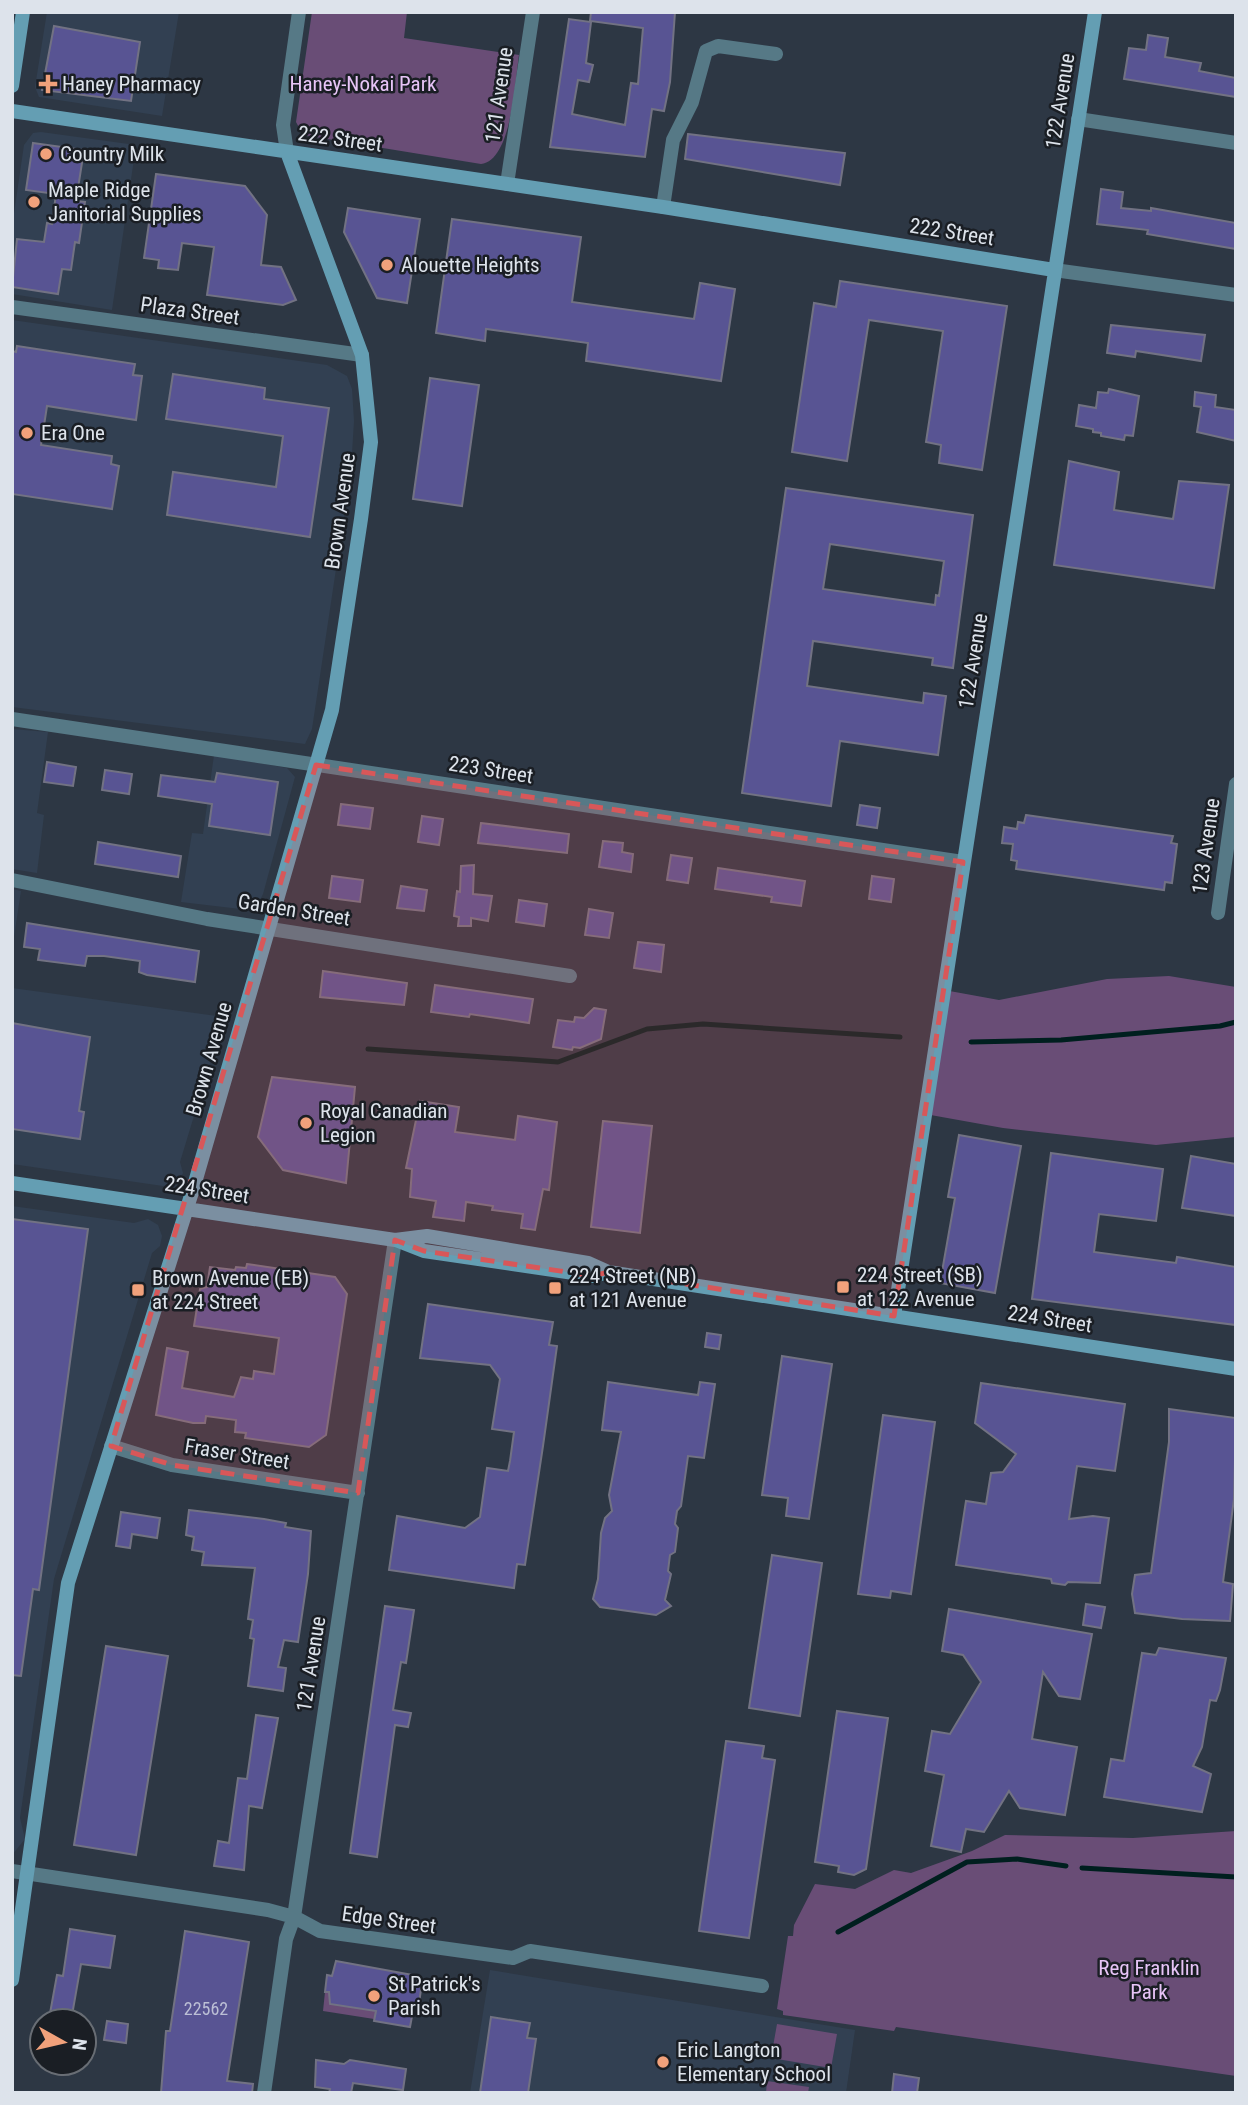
<svg xmlns="http://www.w3.org/2000/svg" width="1248" height="2105" viewBox="0 0 1248 2105" font-family="'Roboto Condensed',sans-serif">
<rect width="100%" height="100%" fill="#2d3744"/>
<!-- built -->
<path fill="#324052" d="M47,12H179L162,116L39,97L35,87Z
M41,132L136,145L112,310L12,294V227L24,145L33,133Z
M12,320L327,365L347,376L352,389L354,421L351,469L312,729L305,744L12,707Z
M12,729L48,732L37,813L44,815L37,873L12,869Z
M214,755L287,768L295,777L263,894L259,902L249,910L181,902L192,833L203,834Z
M12,889L21,891L12,950Z
M12,988L224,1017L180,1162L183,1173L178,1182L163,1186L12,1164Z
M12,1206L134,1223L148,1219L158,1225L162,1236L160,1246L152,1253L54,1579L20,1818L25,1839L12,1855Z
M490,1970L855,2030L846,2093H470Z"/>
<!-- green -->
<path fill="#694d76" d="M312,12H407L404,38L519,55C515,80 512,161 481,164L303,135L296,122Z
M1169,976L1236,987V1137L1156,1145L1003,1128L925,1114L944,990L999,1000L1107,979Z
M1236,1831V2076L896,2027L894,2031L783,2015V2011L777,2009L788,1936H793L794,1925L815,1884L855,1889L894,1870L911,1873L972,1851L1005,1835L1133,1838Z
M325,1992H329L330,2004L376,2011L374,2019L323,2011Z
M777,2024L837,2034L831,2068L771,2058Z
M767,2081L809,2087L808,2093H766Z"/>
<g fill="none" stroke-linecap="round" stroke-linejoin="round">
<!-- stream -->
<path stroke="#001f1f" stroke-width="5" d="M971,1042L1061,1040L1220,1026L1236,1022
M368,1049L558,1062L647,1029L703,1024L900,1037
M1082,1868L1236,1877
M838,1932L967,1862L1017,1859L1066,1866"/>
</g>
<!-- building -->
<path fill="#585493" stroke="#727283" stroke-width="2" fill-rule="evenodd" d="M591,12H675L670,82L664,111L652,109L645,157L550,147L569,19L591,22L586,63L593,65L589,82L578,80L572,114L625,125L631,83L638,84L643,28L590,21Z
M54,26L140,42L131,101L42,90Z
M1148,35L1168,38L1165,57L1201,63L1199,71L1236,78V97L1124,79L1129,48L1146,50Z
M688,134L845,153L840,185L685,159Z
M33,143L84,150L76,201L85,202L79,243L75,242L71,270L62,269L58,294L12,287L17,239L44,242L47,223L52,224L56,194L26,190Z
M156,174L245,186L267,215L261,265L281,267L296,300L283,305L207,295L214,247L182,243L178,270L158,268L159,260L144,258Z
M1101,189L1123,192L1121,208L1151,211V208L1236,223V249L1147,234L1148,230L1097,224Z
M348,208L420,219L407,303L377,298L344,232Z
M452,219L581,237L572,302L694,319L700,283L735,289L721,381L586,361L588,343L486,329L485,341L436,333Z
M840,281L1007,306L982,470L939,463L941,445L926,442L943,331L869,320L847,461L792,452L814,303L836,307Z
M1111,325L1205,335L1201,361L1136,351L1135,357L1107,353Z
M17,346L135,364L133,375L142,376L136,420L47,406L41,445L112,456L111,464L119,466L112,509L12,494V351L16,352Z
M173,374L265,388L264,399L329,408L310,537L167,515L173,472L276,487L283,436L166,419Z
M430,378L479,385L462,506L413,499Z
M1109,389L1139,396L1133,436L1125,435L1124,440L1101,436V433L1093,432V429L1076,426L1079,405L1096,408L1098,392L1108,393Z
M1195,392L1216,395L1215,407L1236,410V441L1197,432L1201,407L1194,406Z
M1069,461L1119,472L1114,510L1173,519L1179,481L1229,485L1214,588L1054,565Z
M786,488L973,515L953,668L932,665L933,658L813,641L807,686L923,703L924,693L946,696L938,755L840,741L831,806L742,793ZM830,544L944,561L939,596L936,595L935,605L823,589Z
M47,762L76,767L73,786L44,782Z
M105,770L132,774L129,794L102,790Z
M217,773L278,782L270,835L209,826L212,804L158,796L161,775L215,782Z
M341,804L373,808L370,829L338,825Z
M860,805L880,808L877,828L857,825Z
M1026,815L1173,836L1171,843L1177,844L1172,883L1165,882L1164,890L1016,869L1017,861L1011,860L1013,844L1002,843L1004,827L1017,829L1018,822L1024,823Z
M422,816L443,819L439,845L418,842Z
M481,823L569,834L567,853L478,843Z
M603,841L623,843L622,852L633,854L631,872L599,867Z
M98,842L181,856L178,877L95,864Z
M671,855L692,858L688,883L667,880Z
M474,865L473,894L492,896L488,921L471,918V926H458L459,917L454,916L457,891L460,892L461,866Z
M718,868L805,881L801,906L771,902L772,897L715,889Z
M332,876L363,880L360,902L329,898Z
M872,876L894,879L891,902L869,899Z
M401,886L427,890L424,911L397,908Z
M519,900L547,904L544,926L516,922Z
M589,909L613,913L609,938L585,935Z
M27,923L199,951L195,982L147,975L139,972L140,961L104,956H87L85,966L38,960L40,949L24,947Z
M638,942L664,945L661,972L634,968Z
M323,971L407,983L404,1005L320,997Z
M435,985L533,999L529,1023L470,1014L469,1017L431,1012Z
M594,1008L606,1010L601,1039L580,1048L573,1047L572,1050L553,1047L558,1020L574,1022L575,1017L584,1018Z
M12,1023L90,1037L79,1111L84,1112L80,1139L12,1129Z
M272,1077L355,1087L346,1183L283,1170L258,1137Z
M420,1101L459,1107L455,1132L515,1140L518,1116L557,1122L549,1190L543,1189L535,1230L521,1228L523,1214L492,1210L493,1206L466,1202L464,1221L433,1217L436,1201L410,1197L412,1169L406,1168Z
M603,1121L652,1126L640,1233L591,1227Z
M959,1135L1021,1146L995,1293L940,1283L955,1198L948,1197Z
M1051,1153L1163,1169L1156,1221L1099,1214L1094,1252L1176,1263L1177,1257L1236,1267V1325L1032,1299Z
M1191,1156L1236,1164V1216L1182,1208Z
M12,1219L88,1229L39,1590L33,1589L21,1676L12,1675Z
M247,1264L335,1277L347,1294L326,1435L309,1447L245,1438L246,1433L235,1432L236,1420L206,1416L205,1423H193L156,1415L167,1348L188,1352L182,1388L234,1397L241,1377L253,1379L254,1371L274,1374L279,1338L194,1326L200,1289L207,1287L210,1267L235,1270L236,1267L246,1268Z
M428,1304L553,1322L549,1345L557,1346L543,1446L525,1565L517,1564L514,1588L389,1570L397,1516L465,1528L480,1517L487,1468L508,1471L510,1461L514,1432L492,1429L500,1379L490,1365L420,1358Z
M707,1333L721,1335L719,1349L705,1347Z
M782,1356L832,1364L809,1519L786,1516L788,1498L762,1495Z
M608,1382L698,1395L700,1382L715,1384L704,1458L688,1456L681,1506L677,1511L675,1524L678,1528L675,1552L670,1555L668,1571L671,1574L665,1600L671,1606L656,1615L600,1607L593,1599L598,1579L601,1533L605,1518L612,1511L609,1495L621,1432L602,1430Z
M981,1383L1125,1404L1115,1471L1077,1466L1069,1519L1093,1516L1109,1518L1100,1583L1068,1582L1065,1585L1052,1583L1051,1579L956,1565L966,1501L986,1504L991,1473L1003,1472L1016,1454L975,1423Z
M1169,1409L1236,1418L1234,1499L1223,1582L1233,1584L1230,1621L1182,1619L1135,1613L1132,1594L1135,1575L1151,1573L1169,1442Z
M883,1415L935,1422L911,1594L891,1591L890,1598L858,1594Z
M189,1510L264,1519L286,1523L285,1527L311,1531L308,1574L298,1642L284,1640L278,1667L286,1668L283,1691L248,1686L254,1639L250,1638L253,1620L248,1619L255,1568L202,1565L204,1552L192,1550L194,1537L186,1535Z
M121,1512L160,1518L157,1538L132,1534L130,1548L116,1546Z
M772,1555L822,1563L800,1716L749,1708Z
M1086,1604L1105,1607L1101,1628L1083,1625Z
M385,1606L414,1610L406,1663L401,1662L393,1710L411,1713L408,1727L395,1725L377,1857L350,1853Z
M949,1609L1092,1634L1080,1699L1059,1696L1043,1672L1032,1739L1077,1747L1065,1815L1020,1808L1009,1791L984,1832L966,1829L961,1852L931,1846L944,1775L925,1771L932,1731L950,1734L981,1682L963,1655L942,1651Z
M106,1646L168,1656L136,1855L74,1845Z
M1159,1648L1226,1658L1220,1690L1216,1701L1210,1700L1202,1747L1193,1766L1211,1774L1202,1812L1104,1797L1111,1759L1124,1761L1142,1653L1156,1655Z
M837,1711L888,1718L866,1869L854,1875L838,1872L839,1866L815,1862Z
M256,1715L278,1718L262,1808L249,1806L244,1870L214,1866L218,1841L229,1843L238,1778L247,1779Z
M726,1741L764,1746L762,1758L775,1760L749,1938L699,1931Z
M70,1929L115,1936L110,1968L81,1964L71,2021H63L49,2019L57,1975L63,1976Z
M185,1931L249,1942L227,2081L253,2084L252,2093H161L166,2031H170Z
M336,1961L413,1975L412,1981L422,1982L418,2011H413L410,2027L374,2021L376,2011L330,2004L329,1992H325L327,1975L332,1976Z
M491,2017L530,2023L527,2038L536,2039L528,2093H480Z
M107,2021L128,2024L126,2043L104,2040Z
M316,2060L344,2064L350,2060L406,2069L403,2090L353,2083L351,2093H329L330,2089L315,2087Z
M894,2074L919,2078L917,2093H892Z"/>
<g fill="none" stroke-linecap="round" stroke-linejoin="round">
<!-- street -->
<path stroke="#567986" stroke-width="14" d="M1078,119L1236,143
M287,152L283,125L299,12
M507,184L533,12
M663,207L673,140L692,102L706,51L718,46L776,54
M1054,270L1236,295
M12,307L362,355
M12,719L963,862
M12,880L207,919L570,976
M1218,913L1236,784
M111,1446L172,1465L358,1493
M12,1871L268,1910L294,1917L320,1931L513,1958L530,1951L762,1986
M264,2093L286,1939L294,1917L395,1240"/>
<!-- secondary -->
<path stroke="#649eb3" stroke-width="14" d="M12,86L23,12
M12,111L663,207L1054,270
M12,1183L395,1240L427,1236L588,1263L608,1272L1236,1369
M396,1240L424,1251L594,1276L608,1272
M894,1316L1095,12
M12,1980L68,1583L194,1186L332,710L361,519L371,442L362,355L287,152"/>
</g>
<!-- marked area -->
<path fill="#d85759" fill-opacity="0.2" stroke="#d85759" stroke-width="5" stroke-dasharray="14 9" stroke-linejoin="round" d="M316,765L963,862L894,1316L608,1272L594,1276L424,1251L395,1240L358,1493L172,1465L111,1446Z"/>
<!-- markers -->
<g fill="#f1a17b" stroke="#1a1e24" stroke-width="2.5">
<path d="M44.5 73.5h7v7h7v7h-7v7h-7v-7h-7v-7h7z"/>
<circle cx="46" cy="154" r="7"/>
<circle cx="34" cy="202" r="7"/>
<circle cx="387" cy="265" r="7"/>
<circle cx="27" cy="433" r="7"/>
<circle cx="306" cy="1123" r="7"/>
<rect x="836" y="1280" width="14" height="14" rx="3.5"/>
<rect x="548" y="1281" width="14" height="14" rx="3.5"/>
<rect x="131" y="1283" width="14" height="14" rx="3.5"/>
<circle cx="374" cy="1996" r="7"/>
<circle cx="663" cy="2062" r="7"/>
</g>
<g text-anchor="middle" stroke-width="5" stroke-linejoin="round" paint-order="stroke">
<!-- number labels -->
<g font-size="18" fill="#bcbfd5">
<text x="206" y="2015">22562</text>
</g>
<!-- poi labels -->
<g font-size="21" fill="#dde3eb" stroke="#1a1e24" text-anchor="start">
<text x="62" y="91">Haney Pharmacy</text>
<text x="60" y="161">Country Milk</text>
<text x="48" y="197">Maple Ridge<tspan x="48" dy="24">Janitorial Supplies</tspan></text>
<text x="401" y="272">Alouette Heights</text>
<text x="41" y="440">Era One</text>
<text x="320" y="1118">Royal Canadian<tspan x="320" dy="24">Legion</tspan></text>
<text x="857" y="1282">224 Street (SB)<tspan x="857" dy="24">at 122 Avenue</tspan></text>
<text x="569" y="1283">224 Street (NB)<tspan x="569" dy="24">at 121 Avenue</tspan></text>
<text x="152" y="1285">Brown Avenue (EB)<tspan x="152" dy="24">at 224 Street</tspan></text>
<text x="388" y="1991">St Patrick's<tspan x="388" dy="24">Parish</tspan></text>
<text x="677" y="2057">Eric Langton<tspan x="677" dy="24">Elementary School</tspan></text>
</g>
<!-- park labels -->
<g font-size="21" fill="#e7c4f7" stroke="#1a1e24">
<text x="363" y="91">Haney-Nokai Park</text>
<text x="1149" y="1975">Reg Franklin<tspan x="1149" dy="24">Park</tspan></text>
</g>
<!-- street labels -->
<g font-size="21" fill="#dde3eb" stroke="#1a1e24">
<text transform="translate(499 95) rotate(-82)" y="7">121 Avenue</text>
<text transform="translate(1060 101) rotate(-81)" y="7">122 Avenue</text>
<text transform="translate(340 139) rotate(8)" y="7">222 Street</text>
<text transform="translate(952 232) rotate(9)" y="7">222 Street</text>
<text transform="translate(190 311) rotate(8)" y="7">Plaza Street</text>
<text transform="translate(340 511) rotate(-82)" y="7">Brown Avenue</text>
<text transform="translate(973 661) rotate(-81)" y="7">122 Avenue</text>
<text transform="translate(491 770) rotate(9)" y="7">223 Street</text>
<text transform="translate(1206 846) rotate(-82)" y="7">123 Avenue</text>
<text transform="translate(294 910) rotate(9)" y="7">Garden Street</text>
<text transform="translate(209 1059) rotate(-74)" y="7">Brown Avenue</text>
<text transform="translate(207 1190) rotate(9)" y="7">224 Street</text>
<text transform="translate(1050 1319) rotate(9)" y="7">224 Street</text>
<text transform="translate(237 1454) rotate(9)" y="7">Fraser Street</text>
<text transform="translate(311 1664) rotate(-81)" y="7">121 Avenue</text>
<text transform="translate(389 1920) rotate(8)" y="7">Edge Street</text>
</g>
</g>
<!-- border -->
<rect width="1248" height="2105" fill="none" stroke="#dde3eb" stroke-width="28"/>
<!-- north arrow -->
<g transform="translate(63 2042) rotate(98)"><circle r="33" fill="#1a1e24" stroke="#686d74" stroke-width="2"/>
<path d="M0-5L12 26L0 18L-12 26Z" fill="#f1a17b"/>
<text y="-10" font-size="19" font-weight="bold" text-anchor="middle" fill="#dde3eb">N</text>
</g>
</svg>
